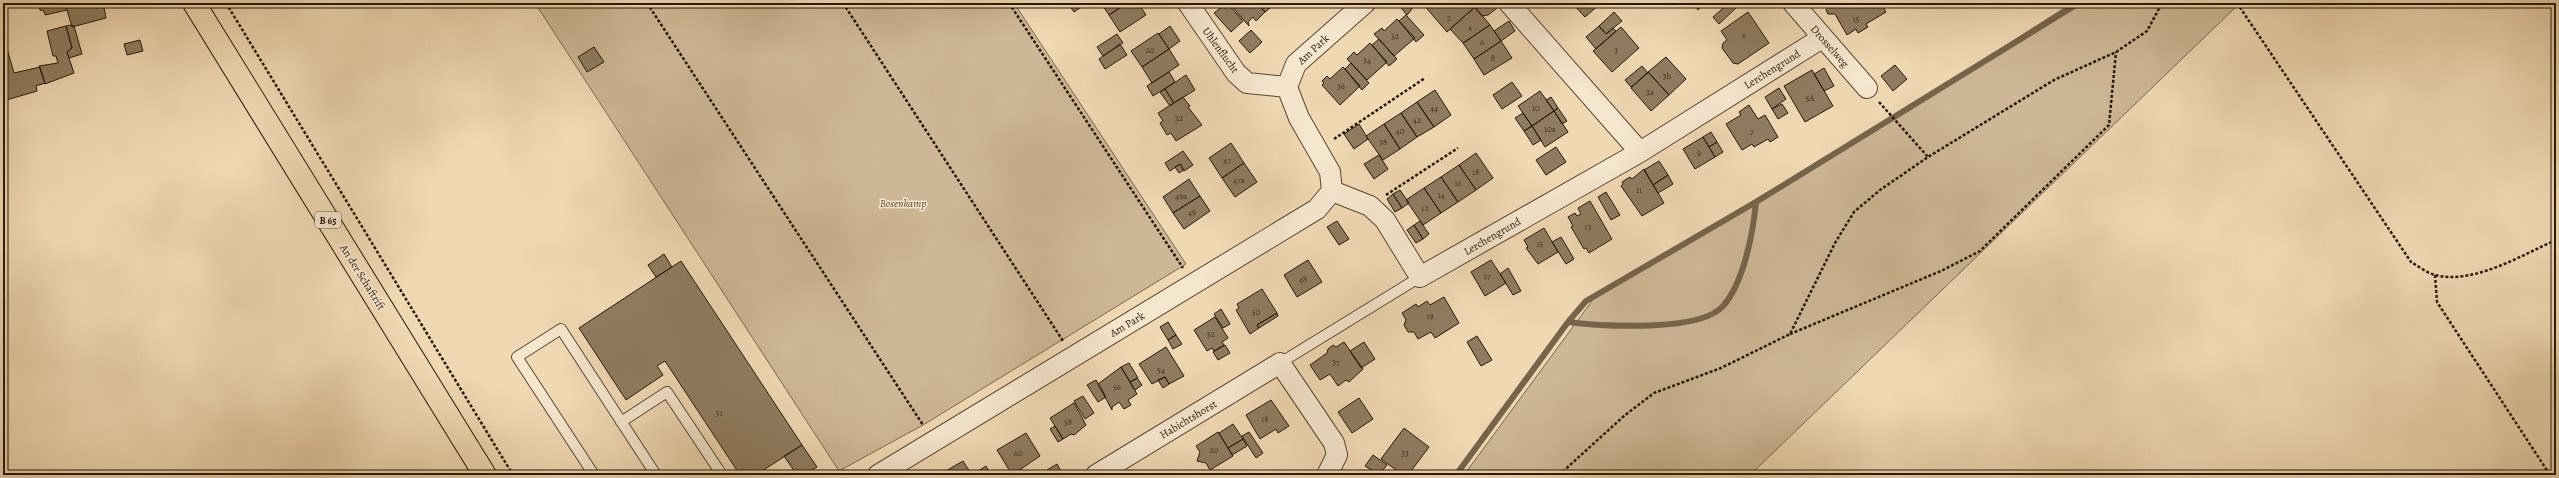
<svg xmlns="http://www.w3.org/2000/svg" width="2559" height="478" viewBox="0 0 2559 478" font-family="Alegreya,serif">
<rect width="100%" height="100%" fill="#f0d8b3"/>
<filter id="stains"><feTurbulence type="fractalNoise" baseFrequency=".005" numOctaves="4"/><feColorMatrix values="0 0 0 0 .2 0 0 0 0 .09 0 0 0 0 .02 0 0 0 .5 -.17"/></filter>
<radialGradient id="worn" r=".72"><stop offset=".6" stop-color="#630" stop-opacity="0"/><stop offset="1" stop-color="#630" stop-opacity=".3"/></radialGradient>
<!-- green -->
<path fill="#ceb796" stroke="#7a684e" d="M535,3H1014L1186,264L923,425L839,471Z
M2072,3H2240L1750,475H1464L1597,294L1902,112Z"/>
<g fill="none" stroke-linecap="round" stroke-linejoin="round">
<!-- stream -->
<path stroke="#76644b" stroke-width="6" d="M1568,322C1601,326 1702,333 1724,305C1744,281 1753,233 1756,202
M1456,475L1568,322L1586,301L1756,202L2079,3"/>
</g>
<!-- building -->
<path fill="#8f7c60" stroke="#261807" d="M38,3H65L67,10L45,15L44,11L40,10Z
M65,3H103L106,18L72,27Z
M1071,3H1087L1074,12L1069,5Z
M1101,3H1127L1109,15Z
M1127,3H1138L1146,15L1120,32L1109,15Z
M1227,3L1243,21L1231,32L1214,13Z
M1229,3H1257L1265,12L1256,21L1253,17L1248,22L1249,26Z
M1257,3H1274L1275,4L1265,12Z
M1397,3H1407L1412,9L1407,15Z
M1425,3H1471L1475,7L1447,32L1423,4Z
M1481,3H1493L1497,8L1488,15L1482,16L1475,8Z
M1572,3H1601L1585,17Z
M1694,3H1701L1703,5L1698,10Z
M1729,3H1736L1738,6L1719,24L1713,17Z
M1881,3L1886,12L1866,24L1868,27L1858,33L1856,29L1847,35L1835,14H1828L1826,10L1830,3Z
M1475,7L1490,25L1463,43L1450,29Z
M1614,12L1622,21L1606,34L1599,26Z
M1748,12L1769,43L1738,64L1733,63L1722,48L1723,43L1727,40L1721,31Z
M1406,15L1424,35L1416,42L1399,21Z
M1397,19L1415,38L1394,56L1374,34L1382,28L1384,31Z
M1509,21L1515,31L1501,41L1494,31Z
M71,25L74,26L82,54L69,58L67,52L72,48L66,26Z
M1490,25L1501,41L1474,59L1463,43Z
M66,26L72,48L67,52L74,73L45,84L39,66L58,63L56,56H53L47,31Z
M1170,26L1180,41L1169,49L1159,34Z
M1599,26L1606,34L1613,28L1616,31L1596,49L1586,37Z
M1621,27L1639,48L1612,72L1593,51Z
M1251,30L1262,42L1250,53L1239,41Z
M1158,33L1169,49L1142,67L1131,51Z
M1117,34L1123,43L1103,56L1097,47Z
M3,35L14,73L40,67L45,83L36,86L37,91L3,101Z
M1379,39L1397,59L1389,66L1372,45Z
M140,40L143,51L127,55L124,44Z
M1501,41L1512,58L1484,75L1474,59Z
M1370,43L1387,62L1367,80L1347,59L1354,52L1357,55Z
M1120,44L1127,55L1105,69L1099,59Z
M594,47L604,62L587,72L578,57Z
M1169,49L1179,65L1152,83L1142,67Z
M1666,57L1686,79L1669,95L1648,72Z
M1351,63L1369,83L1362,90L1345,69Z
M1895,65L1907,79L1893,91L1881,76Z
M1642,66L1648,73L1631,87L1625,80Z
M1343,67L1360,86L1340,105L1322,85L1324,83L1322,81L1327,76L1330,79Z
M1824,68L1834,86L1824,91L1814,74Z
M1812,70L1833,106L1805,122L1784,86Z
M1169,72L1175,82L1153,96L1147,86Z
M1648,72L1669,95L1651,111L1631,88Z
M1186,75L1195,90L1174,103L1165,89Z
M1512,82L1522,96L1502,109L1493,95Z
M1779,88L1786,99L1772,109L1765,97Z
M1165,89L1174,103L1170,106L1160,92Z
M1435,90L1451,115L1434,127L1417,102Z
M1540,91L1554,111L1532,126L1518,106Z
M1183,97L1190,106L1188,107L1202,125L1176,141L1171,133L1167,135L1160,123L1163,121L1158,113Z
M1551,97L1558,108L1554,111L1546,100Z
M1417,102L1434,127L1417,137L1401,113Z
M1782,104L1788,113L1778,119L1772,109Z
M1749,105L1758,119L1765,115L1778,137L1770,142L1768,139L1754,147L1752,144L1742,150L1726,124L1741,115L1739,112Z
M1558,108L1567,121L1562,124L1554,111Z
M1554,111L1568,132L1545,147L1532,126Z
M1401,113L1417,137L1400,149L1384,124Z
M1523,113L1532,126L1524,131L1515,118Z
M1359,124L1368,139L1354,149L1344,134Z
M1384,124L1400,149L1383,160L1366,136Z
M1532,126L1541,140L1533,145L1524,131Z
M1711,132L1717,142L1709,147L1703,137Z
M1703,137L1715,157L1695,169L1683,149Z
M1717,142L1723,152L1715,157L1709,147Z
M1231,143L1244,163L1222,178L1209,158Z
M1556,147L1566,162L1546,175L1536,160Z
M1183,151L1193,165L1184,171L1180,164L1170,171L1165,163Z
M1476,153L1493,178L1476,190L1459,165Z
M1379,155L1388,169L1374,179L1364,164Z
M1659,161L1668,175L1653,185L1644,170Z
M1244,163L1257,182L1235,197L1222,178Z
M1180,164L1184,170L1179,173L1175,167Z
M1459,165L1476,190L1458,202L1441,177Z
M1644,169L1664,203L1642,216L1621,186L1623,184L1622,182L1630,177L1632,179Z
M1668,175L1673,184L1658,193L1653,185Z
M1441,177L1458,202L1441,213L1424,188Z
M1189,179L1200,196L1173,213L1163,197Z
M1424,188L1441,213L1423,225L1406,200Z
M1400,190L1409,203L1402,208L1393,194Z
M1606,192L1620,215L1611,220L1598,197Z
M1393,194L1402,208L1395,212L1387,199Z
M1200,196L1210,211L1184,229L1173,213Z
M1590,201L1612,239L1589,253L1586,248L1584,249L1571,227L1573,226L1568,217L1575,213L1577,216L1581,214L1578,208Z
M1337,221L1349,239L1339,245L1327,227Z
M1420,221L1429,234L1423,239L1414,225Z
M1414,225L1423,239L1416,243L1407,230Z
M1544,228L1558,252L1538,264L1526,248L1528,247L1524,240Z
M1561,237L1574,259L1566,264L1552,242Z
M664,254L672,267L656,277L648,265Z
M1308,260L1322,282L1297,297L1284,275Z
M1491,260L1506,283L1485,296L1471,272Z
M681,261L802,445L756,475H740L665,361L657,366L663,375L626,400L579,328Z
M1508,268L1521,291L1513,295L1500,274Z
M1262,289L1277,313L1257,325L1259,328L1250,334L1236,310L1239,308L1237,304Z
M1444,297L1459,323L1435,338L1431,332L1418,339L1414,332H1408L1404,325L1406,320L1402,313L1416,304L1418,307L1427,301L1430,305Z
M1221,309L1230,324L1223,328L1214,314Z
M1277,313L1278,316L1259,328L1257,325Z
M1215,317L1228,338L1222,342L1224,345L1214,351L1212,348L1207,351L1194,330Z
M1168,322L1176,335L1168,340L1160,327Z
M1176,335L1182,344L1173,349L1168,340Z
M1477,336L1492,360L1481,366L1467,342Z
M1344,342L1363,369L1349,382L1346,380L1338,386L1330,374L1320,380L1310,365L1327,353L1328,349L1333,345L1336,347Z
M1364,342L1375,359L1361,368L1350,351Z
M1225,345L1230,353L1218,360L1213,352Z
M1166,347L1184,376L1169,384L1165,377L1152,384L1139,364Z
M1129,363L1138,378L1130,382L1121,367Z
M1121,367L1137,394L1128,400L1131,405L1124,409L1119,402L1112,407V410L1098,384Z
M1165,377L1169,384L1163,388L1158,380Z
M1137,378L1142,385L1135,390L1130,382Z
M1096,380L1106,397L1098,402L1087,385Z
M1083,396L1094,413L1085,419L1074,401Z
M1359,398L1373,419L1352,433L1338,412Z
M1271,400L1289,426L1278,433L1276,429L1260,439L1246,415Z
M1074,403L1086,425L1074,435L1071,434L1063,439L1050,418Z
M1233,424L1243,439L1228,448L1219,433Z
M1055,426L1063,439L1058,442L1050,429Z
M1404,428L1429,447L1408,475H1403L1381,459Z
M1218,432L1233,456L1210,470L1206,463L1197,461L1200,452L1196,446Z
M1249,432L1263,453L1256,458L1242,436Z
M1026,433L1040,456L1021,469L1011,473L997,450Z
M1243,439L1247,446L1232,455L1228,448Z
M802,445L817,467L804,475H797L784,456Z
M1373,455L1387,465L1379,475L1365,466Z
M963,461L972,475H939Z
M1057,464L1063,475H1045L1048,473L1047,470Z
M986,466L991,475H972Z"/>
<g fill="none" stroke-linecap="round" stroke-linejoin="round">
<defs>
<path id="service" d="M1280,363L1420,277
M621,422L667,392L722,475
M594,475L517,357L561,329L656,475"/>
<path id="minor" d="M1188,3L1236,73L1247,83L1287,87
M1509,3L1640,152
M1793,3L1867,88
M1332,191L1370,206L1385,220L1420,277L1640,152L1822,38
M878,475L1317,209L1332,191L1330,172L1299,118L1287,87L1296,64L1365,3
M1096,475L1280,363L1334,443L1337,455L1327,475"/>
<path id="primary" d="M194,3L485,475"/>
</defs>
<!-- service casing -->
<use href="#service" stroke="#584832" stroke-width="12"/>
<!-- minor casing -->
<use href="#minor" stroke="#584832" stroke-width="22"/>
<!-- primary casing -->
<use href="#primary" stroke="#261807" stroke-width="24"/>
<!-- path -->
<path stroke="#261807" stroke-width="2.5" stroke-dasharray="3 2" stroke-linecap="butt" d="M226,3L513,475
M647,3L923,425
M843,3L1063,341
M1009,3L1183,268
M2237,3L2411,262C2418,266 2427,273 2435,275C2473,285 2522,255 2556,240
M1879,102L1928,157
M1334,139L1425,78
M1386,195L1458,148
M2435,275L2437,302L2550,475
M1790,334L1941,271L1980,251L2109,125L2116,52
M1559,475L1624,416L1654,393L1721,368L1790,334L1835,243L1854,212L1880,190L1928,157L2054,80L2116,52L2147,31L2162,3"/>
<!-- service -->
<use href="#service" stroke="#f5e6ce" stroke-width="10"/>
<!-- minor -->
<use href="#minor" stroke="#f5e6ce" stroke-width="20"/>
<!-- primary -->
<use href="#primary" stroke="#f0d8b3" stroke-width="22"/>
</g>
<g text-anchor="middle" stroke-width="3" stroke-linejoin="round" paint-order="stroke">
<!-- number labels -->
<g font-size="9" fill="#40311d">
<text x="1449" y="21">2</text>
<text x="1856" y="22">15</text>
<text x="1470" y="30">4</text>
<text x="1744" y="38">6</text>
<text x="1395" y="39">32</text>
<text x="1482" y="45">6</text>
<text x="1150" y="53">20</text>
<text x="1616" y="53">3</text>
<text x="1493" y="61">8</text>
<text x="1367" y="63">34</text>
<text x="1667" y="79">3b</text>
<text x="1341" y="89">36</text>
<text x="1650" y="95">3a</text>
<text x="1810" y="101">5A</text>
<text x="1434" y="111">44</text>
<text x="1536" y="111">10</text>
<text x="1179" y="121">22</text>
<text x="1417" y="123">42</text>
<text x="1550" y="132">10a</text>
<text x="1400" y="134">40</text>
<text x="1752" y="134">7</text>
<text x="1383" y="145">38</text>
<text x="1699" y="156">9</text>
<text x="1227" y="163">47</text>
<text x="1476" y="175">18</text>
<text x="1239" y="183">47a</text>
<text x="1458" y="186">16</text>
<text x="1639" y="193">11</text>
<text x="1441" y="198">14</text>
<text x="1181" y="199">49a</text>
<text x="1425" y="211">12</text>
<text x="1192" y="215">49</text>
<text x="1588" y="230">13</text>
<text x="1540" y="247">15</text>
<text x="1487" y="279">17</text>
<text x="1303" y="282">48</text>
<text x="1256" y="315">50</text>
<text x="1430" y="319">19</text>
<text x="1211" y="337">52</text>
<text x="1336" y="365">37</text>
<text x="1161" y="373">54</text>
<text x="1117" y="390">56</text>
<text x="719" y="416">51</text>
<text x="1265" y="422">18</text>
<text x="1068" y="425">58</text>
<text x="1214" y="453">20</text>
<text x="1018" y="456">60</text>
<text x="1405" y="456">33</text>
</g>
<!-- shield labels -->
<rect fill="#f5e6ce" stroke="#645643" stroke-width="1" x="315" y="212" width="26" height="16" rx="3"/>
<g font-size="10" font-weight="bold" fill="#261807">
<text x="328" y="224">B 65</text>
</g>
<!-- street labels -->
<g font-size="11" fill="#261807" stroke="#f5e6ce">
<text transform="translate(1830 46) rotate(49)" y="4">Drosselweg</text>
<text transform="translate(1313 49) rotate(-43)" y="4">Am Park</text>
<text transform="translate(1221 50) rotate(54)" y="4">Uhlenflucht</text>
<text transform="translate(1772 69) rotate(-32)" y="4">Lerchengrund</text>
<text transform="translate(1492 236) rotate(-30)" y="4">Lerchengrund</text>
<text transform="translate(363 277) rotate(58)" y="4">An der Schaftrift</text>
<text transform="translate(1127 324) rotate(-31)" y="4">Am Park</text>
<text transform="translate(1188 419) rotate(-31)" y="4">Habichtshorst</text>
</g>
<!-- park labels -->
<g font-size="11" font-style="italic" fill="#584832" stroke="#f5e6ce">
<text x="903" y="207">Bosenkamp</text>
</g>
</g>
<!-- margin -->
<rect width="2559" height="478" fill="none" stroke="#f0d8b3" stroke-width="16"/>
<rect x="4" y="4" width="2551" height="470" fill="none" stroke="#261807" stroke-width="2"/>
<rect x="8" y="8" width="2543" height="462" fill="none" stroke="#261807"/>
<rect width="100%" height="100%" filter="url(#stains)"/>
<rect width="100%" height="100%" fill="url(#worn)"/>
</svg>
